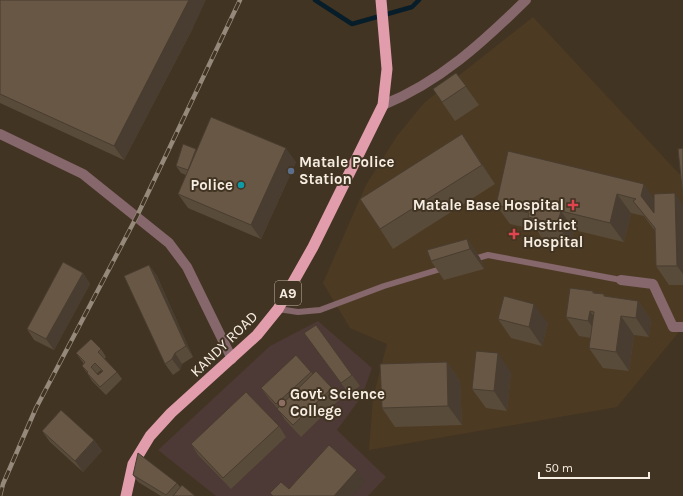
<svg xmlns="http://www.w3.org/2000/svg" width="683" height="496" viewBox="0 0 683 496" font-family="Karla,sans-serif">
<rect width="100%" height="100%" fill="#423422"/>
<!-- built -->
<path fill="#4d3a23" d="M533,17L683,178V327L617,407L369,450L373,398L387,344L350,328L323,283L366,185L397,136L424,103Z"/>
<!-- education -->
<path fill="#4d3935" d="M318,321L372,368L362,396L337,430L386,477L368,496H216L158,450L270,346Z"/>
<g fill="none" stroke-linecap="round" stroke-linejoin="round">
<!-- stream -->
<path stroke="#071d29" stroke-width="4.5" d="M315,0L352,24L412,7L419,0"/>
<!-- service -->
<path stroke="#85676c" stroke-width="6" d="M474,259L488,255L621,280
M278,309L298,312L320,310L384,286L444,268"/>
<!-- minor -->
<path stroke="#85676c" stroke-width="10" d="M0,134L83,174L169,243L187,267L232,359
M621,280L653,284L673,327H683"/>
<!-- tertiary -->
<path stroke="#85676c" stroke-width="10" d="M383,105C440,82 483,42 526,0"/>
<!-- trunk -->
<path stroke="#e19dab" stroke-width="11" d="M126,496L133,464L150,436L171,413L257,335L278,309L313,247L383,105L387,69L381,0"/>
<defs>
<path id="rail" d="M0,496L3,484L36,408L137,216L240,0"/>
</defs>
<!-- rail casing -->
<use href="#rail" stroke="#95897b" stroke-width="4.5"/>
<!-- rail -->
<use href="#rail" stroke="#423422" stroke-width="3" stroke-dasharray="9" stroke-linecap="butt"/>
</g>
<!-- wall -->
<path fill="#594b3a" fill-rule="evenodd" d="M0,0L193,28L124,160L0,103Z
M456,73L479,105L455,121L433,89Z
M462,134L475,153L495,184L393,249L380,229Z
M197,150L296,162L261,239L188,208L178,194L186,175L181,173L176,166Z
M508,151L654,199L683,205V285H669L656,266L655,231L644,216L631,213L624,242L574,230L571,244L541,237L537,230L510,224L496,205Z
M467,239L480,258L484,269L444,280L431,261Z
M149,265L157,276L193,357L182,364L180,370L173,375L165,364Z
M83,273L90,284L54,350L34,340L27,329Z
M593,291L595,293L604,294L605,296L638,301L651,320L649,337L634,335L629,371L603,368L589,348L591,338L579,336L566,317Z
M498,319L548,323L542,346L511,338Z
M304,333L352,375L360,386L349,394Z
M101,349L106,357L104,359L117,372L122,379L106,395L92,381L87,373L82,366L84,364L76,353ZM101,370L102,372L98,375L97,374Z
M447,362L460,381L462,425L395,427L382,408Z
M311,372L313,374L332,388L340,399L301,437L285,420L278,409L269,399L261,388Z
M511,372L507,411L486,408L472,389Z
M279,426L286,437L231,489L198,455L191,444Z
M42,431L94,440L102,451L83,472L50,442Z
M133,475L177,483L180,487L195,496H161L138,482Z"/>
<!-- shaded-wall -->
<path fill="#483d30" d="M189,0H206L193,28L124,160L114,146Z
M462,134L475,153L495,184L482,165Z
M286,148L296,162L261,239L251,225Z
M644,184L657,203L654,215L641,196Z
M675,193L683,205V274L677,266Z
M617,194L631,213L624,242L610,223Z
M561,211L574,230L571,244L557,225Z
M467,239L480,258L484,269L470,249Z
M149,265L157,276L193,357L186,346Z
M83,273L90,284L54,350L46,339Z
M638,301L651,320L649,337L636,318Z
M534,304L548,323L542,346L529,327Z
M590,311L603,330L602,340L588,321Z
M621,316L634,335L629,371L616,352Z
M175,353L182,364L180,370L172,359Z
M498,353L511,372L507,411L494,391Z
M447,362L460,381L462,425L448,406Z
M94,440L102,451L83,472L75,461Z
M357,470L365,481L352,496H334Z"/>
<!-- building -->
<path fill="#675744" stroke="#483d30" fill-rule="evenodd" d="M0,0H189L114,146L0,94Z
M456,73L466,86L442,102L433,89Z
M211,117L286,148L251,225L178,194Z
M462,134L482,165L380,229L360,199Z
M183,144L196,149L188,170L176,166Z
M683,148V197L678,149Z
M508,151L644,184L641,196L654,213V194L675,193L677,266H656L655,228L633,201L636,199L617,194L610,223L561,211L557,225L528,217L529,213L496,205Z
M467,239L470,249L431,261L427,250Z
M63,262L83,273L46,339L27,329Z
M149,265L186,346L175,353L172,359L165,364L124,276Z
M570,288L593,291V293L604,294V296L638,301L636,318L621,316L616,352L589,348L594,312L590,311L588,321L566,317Z
M504,296L534,304L529,327L498,319Z
M316,325L352,375L341,383L304,333Z
M91,339L101,349L98,352L117,372L100,387L87,373L88,372L82,366L85,362L76,353ZM95,363L103,371L98,375L91,367Z
M476,351L498,353L494,391L472,389Z
M296,355L311,372L276,404L261,388Z
M447,362L448,406L382,408L380,364Z
M316,371L332,388L293,425L277,409Z
M246,392L279,426L223,478L191,444Z
M61,410L94,440L75,461L42,431Z
M329,445L357,470L334,496H273L270,493L281,482L289,489Z
M138,453L177,483L166,495L133,475Z
M182,485L195,496H173Z"/>
<!-- markers -->
<circle fill="#5c6f8a" stroke="#423422" stroke-width="1.5" cx="291" cy="171" r="4"/>
<circle fill="#0f9aa8" stroke="#423422" stroke-width="1.5" cx="241" cy="185" r="4"/>
<g fill="#e0444e" stroke="#423422" stroke-width="1.5">
<path d="M571 199h4v4h4v4h-4v4h-4v-4h-4v-4h4z"/>
<path d="M512 228h4v4h4v4h-4v4h-4v-4h-4v-4h4z"/>
</g>
<circle fill="#8d6e63" stroke="#423422" stroke-width="1.5" cx="282" cy="403" r="4"/>
<g text-anchor="middle" stroke-width="4" stroke-linejoin="round" paint-order="stroke">
<!-- shield labels -->
<rect fill="#423422" stroke="#c1b6a9" stroke-width="1" x="275" y="281" width="26" height="24" rx="3"/>
<g font-size="14" font-weight="bold" fill="#f7eee3">
<text x="288" y="298">A9</text>
</g>
<!-- poi labels -->
<g font-size="15" font-weight="bold" fill="#f7eee3" stroke="#423422" text-anchor="start">
<text x="299" y="167">Matale Police<tspan x="299" dy="17">Station</tspan></text>
<text x="233" y="190" text-anchor="end">Police</text>
<text x="564" y="210" text-anchor="end">Matale Base Hospital</text>
<text x="523" y="230">District<tspan x="523" dy="17">Hospital</tspan></text>
<text x="290" y="399">Govt. Science<tspan x="290" dy="17">College</tspan></text>
</g>
<!-- street labels -->
<g font-size="15" fill="#f7eee3" stroke="#423422">
<text transform="translate(224 344) rotate(-44)" y="5">KANDY ROAD</text>
</g>
</g>
<!-- scale -->
<path d="M539 472v6h110v-6" fill="none" stroke="#f7eee3" stroke-width="2"/>
<text x="545" y="472" font-size="12" fill="#f7eee3" stroke="#423422" stroke-width="3" paint-order="stroke">50 m</text>
</svg>
